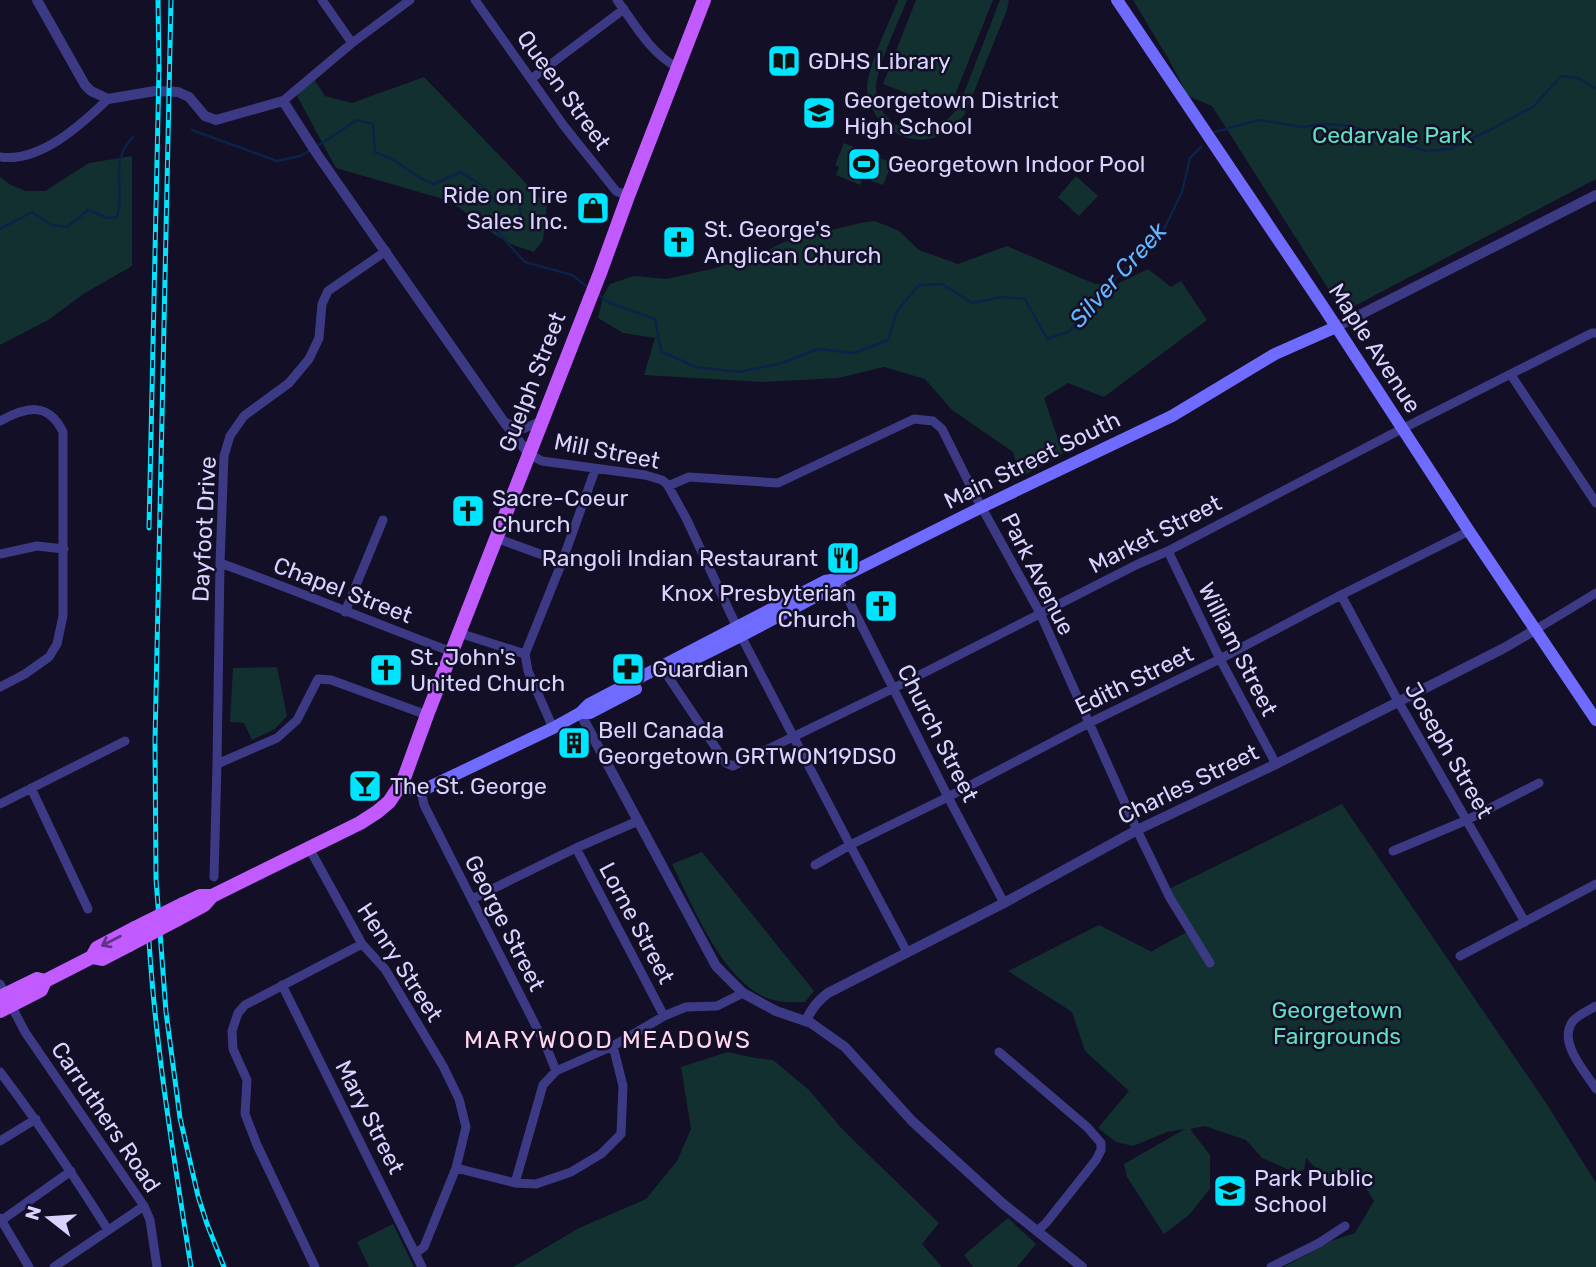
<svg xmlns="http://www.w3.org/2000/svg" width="1596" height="1267" viewBox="0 0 1596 1267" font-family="Rubik,sans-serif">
<rect width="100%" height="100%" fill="#130f26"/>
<!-- green -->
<path fill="#12302f" d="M898,0H907C899,21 876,68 876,88C877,134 934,145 959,106L1000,0H1009L1007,10L965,114C957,124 949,133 936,137C903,148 868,122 867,87C867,68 890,21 898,0Z
M916,0H993L949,110L883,84Z
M1133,0H1596V179L1343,312L1212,106L1188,96L1169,60Z
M424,77L547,205L543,240L534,252L513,245L495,235L450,201L336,168L297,96L302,89L314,79L325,96L352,103Z
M844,143L892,163L883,185L863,178L860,185L836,175L839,167L835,165Z
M132,156V266L85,293L48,320L0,345V177L11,185L26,191H45L89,163Z
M1076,176L1098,196L1079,216L1058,197Z
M875,221L899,231L919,250L958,264L1007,246L1095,284H1117L1148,269L1171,287L1181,281L1207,320L1104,397L1068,383L1044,398L1063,454L1021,477L1013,452L952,410L925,379L884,367L838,378L762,382L644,375L655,338L623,333L598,318L603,296L610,284L634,276L666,279L712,269L760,254L784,242L860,223Z
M277,667L287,716L275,729L252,740L244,723L230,722L233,668Z
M1342,804L1546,1103L1596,1183V1267H1284L1331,1241L1355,1233L1374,1201L1356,1173L1331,1184L1306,1158L1304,1170L1294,1172L1262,1158L1246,1140L1205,1126L1190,1129L1210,1155V1189L1189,1215L1164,1234L1127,1177L1124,1164L1185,1129L1167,1132L1133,1146L1116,1142L1098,1128L1129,1091L1085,1051L1072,1012L1008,971L1099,925L1152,952V951L1187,932L1169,889Z
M702,852L814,991L805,1002C795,1002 782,1003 773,1000C724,986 693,906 672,864Z
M728,1052L755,1058L773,1060L809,1090L843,1130L939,1223L922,1244L942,1267H513L579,1228L646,1199L677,1161L691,1129L681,1067Z
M1008,1218L1036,1244L1017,1267H973L964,1255Z
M393,1224L414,1267H369L357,1242Z"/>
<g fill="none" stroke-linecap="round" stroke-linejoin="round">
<!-- stream -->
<path stroke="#0c2248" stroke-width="2.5" d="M192,130L277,161L300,156L311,150
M1215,132L1259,120L1303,127L1323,124L1341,125L1358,128L1383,140L1427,151L1450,149L1492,129L1534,106L1561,76L1578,78L1596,89
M316,147L357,120L373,124L375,152L392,159L420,178L434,184L461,172L481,185L496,202L519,203L521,216L498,233L525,262L572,275L589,288
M0,229L32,212L52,225L67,227L88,210L108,218L117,217C126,187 108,163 133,137
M597,294L610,303L655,319L661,351L695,367L739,372L782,363L818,349L854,353L888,340L897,311L919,285L942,284L972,303L1002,297L1025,299L1047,339L1070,331L1118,276L1164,229L1182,192L1190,158L1201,147"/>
<!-- minor -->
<path stroke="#3d3a85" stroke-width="9" d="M322,0L352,43
M475,0L564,126L616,191L628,196
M617,0C634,23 651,54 677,67
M531,79L624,9
M283,101L352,43L410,0
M0,157C40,163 82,124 108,99
M1511,375L1596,503
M0,421C26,407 48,401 63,432V616L57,644L49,657L25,674L0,687
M504,422L523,429L541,421
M529,454L542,461L645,475L662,480L667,484L686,518L741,636L850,845L907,952
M668,486L689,477L778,483L914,419L933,421L942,429L976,497L1040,613L1137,830L1170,898L1210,963
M496,538L562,562
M1168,551L1220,659L1276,764
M0,554L37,546L64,549
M220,563C298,591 374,623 452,652
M838,579L948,797L1004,903
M1341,595L1398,701L1525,922
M345,612L383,520
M1535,630L1596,593
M459,633L525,654
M525,654L562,562L595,470
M525,654L528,671L553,728
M661,666L726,763L733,766L894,688L1138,564L1168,551L1390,435L1592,333H1596
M217,764L277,738L297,720L318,679L331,680L427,715
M31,788L88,909
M421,791L424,805L546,1046L556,1071
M0,804L125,741
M309,848L362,944L385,969L443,1066L459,1099L466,1127L456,1168L424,1247L416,1253
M576,848L664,1016
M1393,851L1467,820L1539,783
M815,865L850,845L948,797L1089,723L1220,659L1341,595L1469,531
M214,877L217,764L220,563L224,456L230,436L244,416L289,383L309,359L319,338L322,304L328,291L386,251
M472,899L576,848L638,821
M1460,956L1596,884
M0,984L25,1032L144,1206L150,1220L157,1267
M282,985L422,1267
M1596,1006C1589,1010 1578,1015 1573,1021C1557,1042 1585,1071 1596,1089
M999,1052L1087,1127L1101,1143V1150L1096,1160L1046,1223L1037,1231
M0,1072C39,1123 74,1176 108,1230
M0,1141L36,1119
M456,1168L515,1183L536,1184L571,1172L601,1154L621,1134L623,1086L613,1046
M515,1183L543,1085L556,1071L613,1046L664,1016L686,1007L717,1006L743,993
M0,1218L29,1267
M2,1220L71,1171
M54,1267L144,1206
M315,1267L257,1145L245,1114L247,1080L233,1049L232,1031L238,1013L245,1005L362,944
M1271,1267L1319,1243L1345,1226"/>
<!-- tertiary -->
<path stroke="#3d3a85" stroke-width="10" d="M37,0L85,85L91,91L108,99L155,91L178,92L189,97L205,116L216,120L283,101L317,154L504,422L529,454
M1336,327L1596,195
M580,713L716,966L743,993L776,1011L811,1023L845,1047L912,1121L1002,1203L1082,1267
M806,1021C811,1009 817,1001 828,993L1004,903L1137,830L1276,764L1504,648L1535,630"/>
<!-- secondary -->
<path stroke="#6f6bff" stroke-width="12" d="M1117,0L1324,308L1469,531L1596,720
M677,668L741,636L830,589L838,579
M580,713H590L636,689
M403,781L411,788L421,791L553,728L580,713L589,704L825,581L838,579L982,507L1172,416L1275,354L1336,327"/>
<!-- primary -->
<path stroke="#c25bff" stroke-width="14" d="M183,904L200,896H212
M178,919L204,905L212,896L360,823L377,812L389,802L403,781L427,715L600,273L628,196L704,0
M92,957L102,959L129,945
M0,997L37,979L45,981
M0,1011L41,990L45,981L92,957L97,948L135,928"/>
<defs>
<path id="rail" d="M171,0L155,741L156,879L166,1012L180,1118L198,1196L207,1224L224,1267
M149,528L159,69L158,0
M149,941C156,1051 174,1159 191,1267"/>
</defs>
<!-- rail casing -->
<use href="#rail" stroke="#00e5ff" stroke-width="5"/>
<!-- rail -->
<use href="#rail" stroke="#130f26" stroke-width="2.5" stroke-dasharray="8" stroke-linecap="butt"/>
<!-- primary-bridge -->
<path stroke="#c25bff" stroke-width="14" d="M135,928L183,904
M129,945L178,919"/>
</g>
<!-- one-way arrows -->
<defs><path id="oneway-shaft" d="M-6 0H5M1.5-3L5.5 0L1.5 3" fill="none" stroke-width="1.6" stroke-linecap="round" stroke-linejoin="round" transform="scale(1.75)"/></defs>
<use stroke="#623188" href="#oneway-shaft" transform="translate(111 941) rotate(153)"/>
<!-- icons -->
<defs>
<symbol id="library-square" viewBox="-11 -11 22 22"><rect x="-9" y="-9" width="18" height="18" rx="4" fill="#00e5ff" stroke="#130f26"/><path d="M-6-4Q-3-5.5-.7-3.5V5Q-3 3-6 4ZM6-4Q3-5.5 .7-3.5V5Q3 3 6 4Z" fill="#111"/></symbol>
<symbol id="school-square" viewBox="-11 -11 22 22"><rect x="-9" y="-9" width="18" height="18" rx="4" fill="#00e5ff" stroke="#130f26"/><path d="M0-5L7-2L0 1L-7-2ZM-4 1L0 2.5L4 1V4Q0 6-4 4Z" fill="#111"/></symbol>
<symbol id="stadium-square" viewBox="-11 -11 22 22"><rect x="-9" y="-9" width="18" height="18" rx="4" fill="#00e5ff" stroke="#130f26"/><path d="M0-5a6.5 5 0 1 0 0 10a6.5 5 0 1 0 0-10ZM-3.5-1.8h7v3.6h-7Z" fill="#111"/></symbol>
<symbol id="shop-square" viewBox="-11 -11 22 22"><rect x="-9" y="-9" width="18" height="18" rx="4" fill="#00e5ff" stroke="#130f26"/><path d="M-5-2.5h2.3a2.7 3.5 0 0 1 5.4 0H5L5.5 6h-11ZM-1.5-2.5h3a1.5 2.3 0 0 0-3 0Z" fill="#111"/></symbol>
<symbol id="church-square" viewBox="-11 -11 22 22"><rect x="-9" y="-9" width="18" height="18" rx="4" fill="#00e5ff" stroke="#130f26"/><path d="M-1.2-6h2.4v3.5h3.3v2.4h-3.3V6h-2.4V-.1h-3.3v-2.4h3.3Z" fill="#111"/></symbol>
<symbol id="restaurant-square" viewBox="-11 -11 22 22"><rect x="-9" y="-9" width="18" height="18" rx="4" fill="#00e5ff" stroke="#130f26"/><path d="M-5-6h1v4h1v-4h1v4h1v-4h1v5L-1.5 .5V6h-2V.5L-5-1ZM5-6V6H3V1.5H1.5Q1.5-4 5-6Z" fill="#111"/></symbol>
<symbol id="pharmacy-square" viewBox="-11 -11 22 22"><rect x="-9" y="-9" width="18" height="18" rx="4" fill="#00e5ff" stroke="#130f26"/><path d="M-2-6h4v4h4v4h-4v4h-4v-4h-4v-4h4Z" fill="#111"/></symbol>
<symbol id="building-square" viewBox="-11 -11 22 22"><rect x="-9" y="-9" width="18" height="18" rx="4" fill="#00e5ff" stroke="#130f26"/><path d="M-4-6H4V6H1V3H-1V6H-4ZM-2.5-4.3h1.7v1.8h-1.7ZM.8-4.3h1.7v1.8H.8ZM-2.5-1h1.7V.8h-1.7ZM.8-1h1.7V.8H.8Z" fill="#111"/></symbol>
<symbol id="bar-square" viewBox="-11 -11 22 22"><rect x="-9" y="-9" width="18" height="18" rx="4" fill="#00e5ff" stroke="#130f26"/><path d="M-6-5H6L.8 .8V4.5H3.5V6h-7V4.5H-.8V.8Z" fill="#111"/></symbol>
</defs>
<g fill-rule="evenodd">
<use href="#library-square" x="765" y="42" width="38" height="38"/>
<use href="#school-square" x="800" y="94" width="38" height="38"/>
<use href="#stadium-square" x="845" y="145" width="38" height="38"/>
<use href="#shop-square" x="574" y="189" width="38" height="38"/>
<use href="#church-square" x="660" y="223" width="38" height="38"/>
<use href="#church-square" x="449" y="492" width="38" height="38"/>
<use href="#restaurant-square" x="824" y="539" width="38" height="38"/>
<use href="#church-square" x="862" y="587" width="38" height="38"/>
<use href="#pharmacy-square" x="609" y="650" width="38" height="38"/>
<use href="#church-square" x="367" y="651" width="38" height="38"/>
<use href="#building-square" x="555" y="724" width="38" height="38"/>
<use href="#bar-square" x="346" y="767" width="38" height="38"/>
<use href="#school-square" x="1211" y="1172" width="38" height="38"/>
</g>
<g text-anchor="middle" stroke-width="5" stroke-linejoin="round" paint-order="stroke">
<!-- poi labels -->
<g font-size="23" fill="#d9d4ff" stroke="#130f26" text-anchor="start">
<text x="808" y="69">GDHS Library</text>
<text x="844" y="108">Georgetown District<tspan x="844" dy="26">High School</tspan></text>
<text x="888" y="172">Georgetown Indoor Pool</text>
<text x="568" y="203" text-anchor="end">Ride on Tire<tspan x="568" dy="26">Sales Inc.</tspan></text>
<text x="704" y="237">St. George's<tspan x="704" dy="26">Anglican Church</tspan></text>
<text x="492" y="506">Sacre-Coeur<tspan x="492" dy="26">Church</tspan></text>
<text x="818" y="566" text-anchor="end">Rangoli Indian Restaurant</text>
<text x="856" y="601" text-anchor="end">Knox Presbyterian<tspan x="856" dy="26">Church</tspan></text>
<text x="410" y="665">St. John's<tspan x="410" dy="26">United Church</tspan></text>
<text x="652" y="677">Guardian</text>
<text x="598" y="738">Bell Canada<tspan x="598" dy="26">Georgetown GRTWON19DS0</tspan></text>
<text x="390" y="794">The St. George</text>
<text x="1254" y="1186">Park Public<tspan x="1254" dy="26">School</tspan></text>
</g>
<!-- street labels -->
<g font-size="23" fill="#d9d4ff" stroke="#130f26">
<text transform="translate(564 90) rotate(54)" y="8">Queen Street</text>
<text transform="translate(1375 348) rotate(57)" y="8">Maple Avenue</text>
<text transform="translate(532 382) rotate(-69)" y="8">Guelph Street</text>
<text transform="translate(607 451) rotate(11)" y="8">Mill Street</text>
<text transform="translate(1032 460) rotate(-26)" y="8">Main Street South</text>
<text transform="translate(204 529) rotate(-87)" y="8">Dayfoot Drive</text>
<text transform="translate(1155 534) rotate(-27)" y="8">Market Street</text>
<text transform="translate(1038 574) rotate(63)" y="8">Park Avenue</text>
<text transform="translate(343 590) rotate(21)" y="8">Chapel Street</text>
<text transform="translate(1238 649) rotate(63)" y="8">William Street</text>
<text transform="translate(1134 680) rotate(-26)" y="8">Edith Street</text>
<text transform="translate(938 733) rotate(63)" y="8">Church Street</text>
<text transform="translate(1449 750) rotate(60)" y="8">Joseph Street</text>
<text transform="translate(1188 784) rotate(-26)" y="8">Charles Street</text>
<text transform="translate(505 923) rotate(63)" y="8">George Street</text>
<text transform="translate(637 923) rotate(62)" y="8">Lorne Street</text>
<text transform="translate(400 962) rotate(57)" y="8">Henry Street</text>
<text transform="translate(106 1117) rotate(56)" y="8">Carruthers Road</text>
<text transform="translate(370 1117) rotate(63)" y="8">Mary Street</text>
</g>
<!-- park labels -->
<g font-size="23" fill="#5fe0c0" stroke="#130f26">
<text x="1392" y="143">Cedarvale Park</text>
<text x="1337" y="1018">Georgetown<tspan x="1337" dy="26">Fairgrounds</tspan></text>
</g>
<!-- water labels -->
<g font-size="24" font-style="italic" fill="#62b6ff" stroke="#130f26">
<text transform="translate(1118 275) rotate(-48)" y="8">Silver Creek</text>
</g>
<!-- neighbourhood labels -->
<g font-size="24" letter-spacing="2" fill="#ffd6f0" stroke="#130f26">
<text x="608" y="1048">MARYWOOD MEADOWS</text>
</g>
</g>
<!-- north arrow -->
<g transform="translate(49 1218) rotate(287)" stroke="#130f26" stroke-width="5" paint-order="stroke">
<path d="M0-5L12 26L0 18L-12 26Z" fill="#d9d4ff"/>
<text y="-10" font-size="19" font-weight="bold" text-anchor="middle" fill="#d9d4ff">N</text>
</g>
</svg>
